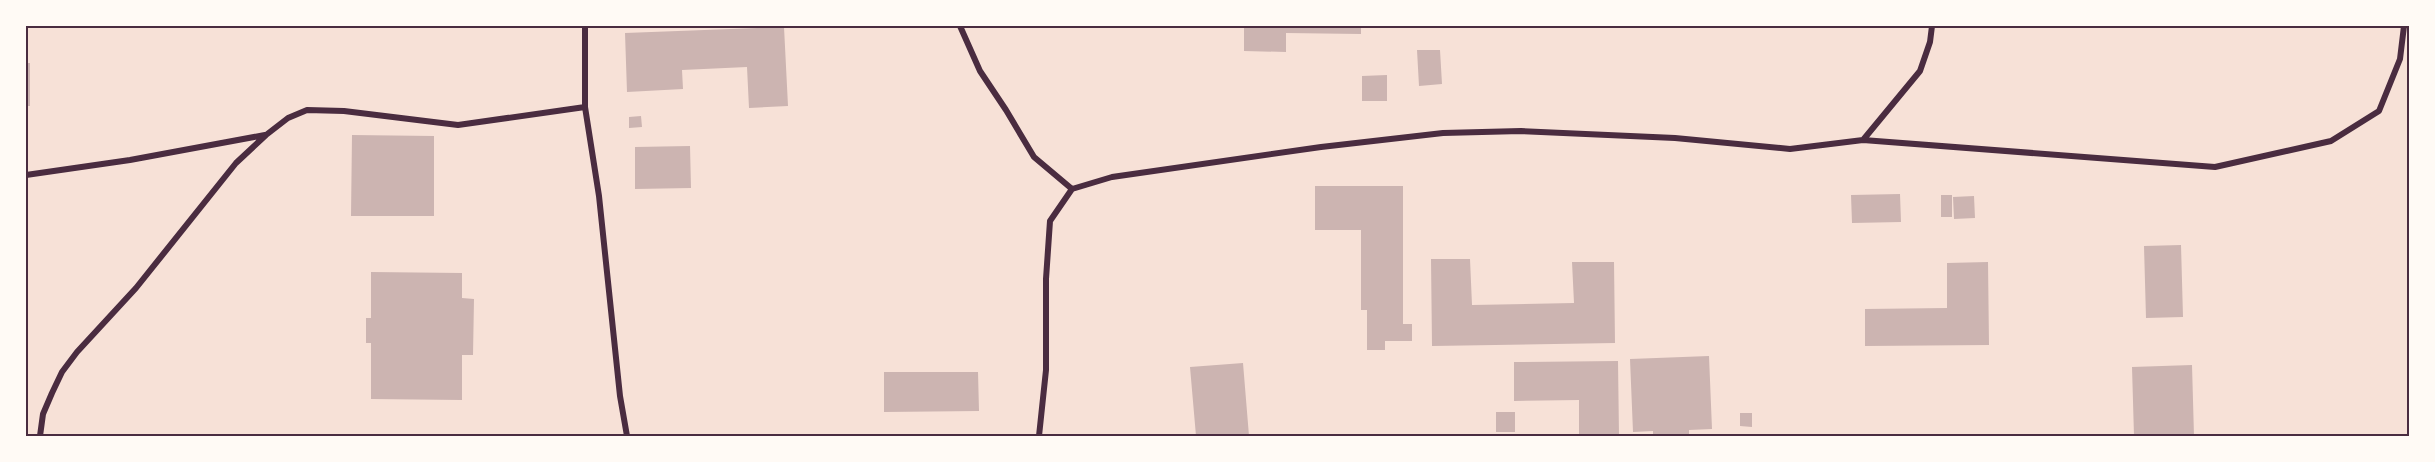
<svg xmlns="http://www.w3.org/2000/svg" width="2435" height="462" viewBox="0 0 2435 462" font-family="'Zilla Slab',serif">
<rect width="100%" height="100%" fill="#f7e1d7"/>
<!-- building -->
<path fill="#ccb4b1" d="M1244,26H1361V34L1286,33V52L1244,51Z
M784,27L788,106L749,108L747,67L682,70L683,89L627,92L625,33Z
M1417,50H1440L1442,84L1419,86Z
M26,63H30V106H26Z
M1387,75V101H1362V76Z
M641,116L642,127L629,128V117Z
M352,135L434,136V216H351Z
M690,146L691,188L635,189V147Z
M1315,186H1403V324H1412V341H1385V350H1367V310H1361V230H1315Z
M1900,194L1901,222L1852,223L1851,195Z
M1941,195H1952V217H1941Z
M1974,196L1975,218L1954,219L1953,197Z
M2181,245L2183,317L2146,318L2144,246Z
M1431,259H1470L1472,305L1574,303L1572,262H1614L1615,343L1432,346Z
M1988,262L1989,345L1865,346V309L1947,308V263Z
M371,272L462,273V298L474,299L473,355H462V400L371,399V343H366V318H371Z
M1709,356L1712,429L1689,430V436H1653V431L1633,432L1630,359Z
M1618,361L1619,436H1579V400L1514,401V362Z
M1243,363L1249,436H1196L1190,367Z
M2192,365L2194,436H2134L2132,367Z
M884,372H978L979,411L884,412Z
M1496,412H1515V432H1496Z
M1740,413H1752V427L1740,426Z"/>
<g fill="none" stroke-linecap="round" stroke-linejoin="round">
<!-- minor -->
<path stroke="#4a2c40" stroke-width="6" d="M585,26V107L599,196L620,396L627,436
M960,26L980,71L1006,110L1034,157L1072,189
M1863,140L1920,71L1930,42L1932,26
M26,175L130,160L265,135
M40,436L43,414L52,393L62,372L77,352L136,288L236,163L266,135L288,118L307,110L344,111L458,125L585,107
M1039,436L1046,370V279L1050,221L1072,189L1112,177L1321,147L1443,133L1521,131L1675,138L1790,149L1863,140L2215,167L2331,141L2379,111L2400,59L2404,26"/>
</g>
<!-- border -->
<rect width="2435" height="462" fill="none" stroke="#fffaf5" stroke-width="54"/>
<rect x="27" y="27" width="2381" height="408" fill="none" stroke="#4a2c40" stroke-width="2"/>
</svg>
